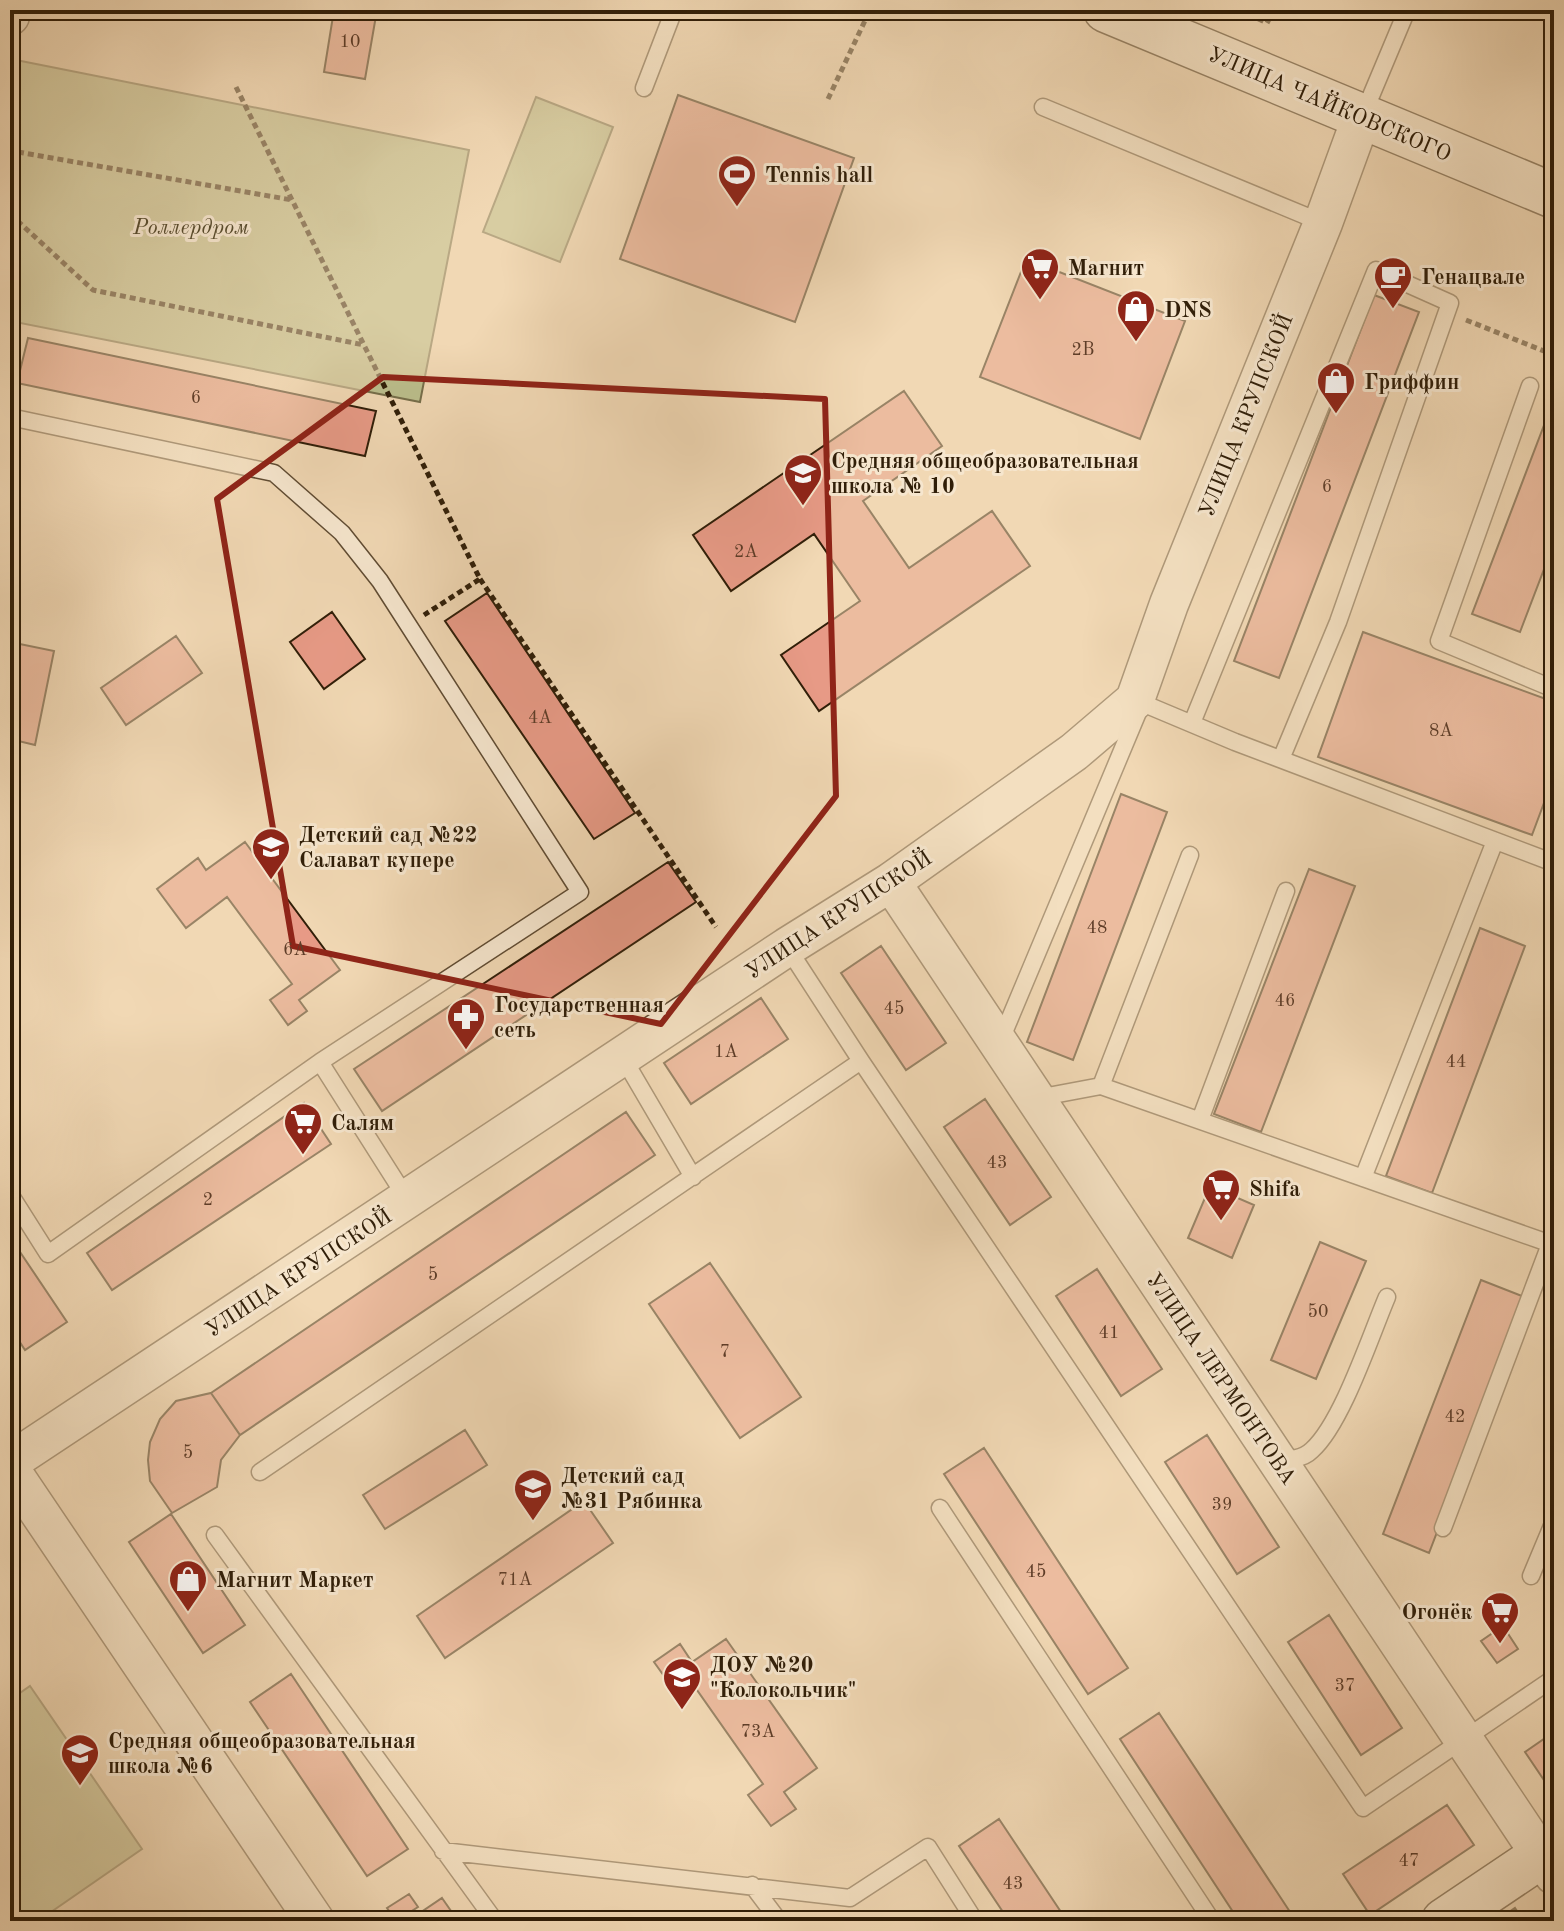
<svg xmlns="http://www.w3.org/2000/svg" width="1564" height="1931" viewBox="0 0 1564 1931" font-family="'Old Standard TT',serif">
<rect width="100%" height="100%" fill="#f1d8b4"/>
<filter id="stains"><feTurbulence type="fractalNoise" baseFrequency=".0025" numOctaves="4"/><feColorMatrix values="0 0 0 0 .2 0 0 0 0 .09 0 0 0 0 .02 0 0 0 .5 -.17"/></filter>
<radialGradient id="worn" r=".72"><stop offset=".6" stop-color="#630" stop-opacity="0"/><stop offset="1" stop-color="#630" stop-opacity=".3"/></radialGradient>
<!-- green -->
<path fill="#bbbe8c" stroke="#766e4a" stroke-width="2" d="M16,60L469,150L420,402L10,321V92Z
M536,97L613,127L560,262L483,232Z
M30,1686L142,1849L38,1921H10V1700Z"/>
<!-- building -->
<path fill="#e79a86" stroke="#301e08" stroke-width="2" d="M334,10H377L365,79L324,72Z
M678,95L854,158L795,322L620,259Z
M1026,259L1185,321L1140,439L980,377Z
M1374,295L1419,312L1279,678L1234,661Z
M28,338L376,411L365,456L17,383Z
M904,391L942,446L863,501L909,568L992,511L1030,566L819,711L781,655L860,601L814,534L731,591L693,535Z
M1554,399V543L1520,632L1472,614Z
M10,567L16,569L10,599Z
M487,593L635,813L594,839L445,621Z
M332,612L365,659L324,689L290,642Z
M1363,632L1554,702V776L1532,835L1318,757Z
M176,636L202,673L126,725L101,688Z
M10,642L54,651L35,745L10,739Z
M1121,794L1167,812L1073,1060L1027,1042Z
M245,842L340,970L299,1000L307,1011L288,1025L270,1000L292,984L227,897L186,928L157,889L198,858L206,870Z
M668,862L696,902L382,1111L354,1069Z
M1309,869L1355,886L1261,1132L1214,1114Z
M1480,928L1525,946L1432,1193L1386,1176Z
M881,946L946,1043L906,1070L841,973Z
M761,998L788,1039L691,1104L664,1063Z
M985,1099L1051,1197L1010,1225L944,1127Z
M304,1103L331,1144L112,1290L87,1253Z
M626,1112L655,1155L240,1435L211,1393Z
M1210,1186L1254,1205L1232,1258L1188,1238Z
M10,1237L67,1322L25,1350L10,1327Z
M1320,1242L1366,1261L1316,1379L1271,1360Z
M710,1263L801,1397L740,1438L649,1304Z
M1097,1269L1162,1369L1121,1396L1056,1296Z
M1481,1280L1527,1298L1429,1553L1383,1534Z
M211,1393L240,1435L221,1460L217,1487L172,1513L150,1481L148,1460L150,1442L160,1419L176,1401Z
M465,1430L487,1465L385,1529L363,1495Z
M1207,1435L1279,1547L1237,1574L1165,1462Z
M984,1448L1128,1668L1088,1694L944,1474Z
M584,1501L613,1543L445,1658L417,1616Z
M171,1514L245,1625L203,1653L129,1542Z
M1329,1615L1402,1728L1361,1755L1288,1642Z
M1503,1626L1518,1649L1497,1663L1481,1641Z
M726,1639L817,1768L784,1792L796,1809L771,1826L748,1795L763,1784L692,1683L677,1694L654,1662L680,1644L692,1662Z
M291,1674L408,1849L367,1876L250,1702Z
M1159,1713L1296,1921H1239L1120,1739Z
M1554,1732V1791L1552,1792L1525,1752Z
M1447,1805L1474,1845L1370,1915L1343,1874Z
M999,1819L1067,1921H1009L959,1846Z
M409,1894L418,1907L396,1921L387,1908Z
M442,1898L458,1921H408Z
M1515,1908L1524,1921H1496Z"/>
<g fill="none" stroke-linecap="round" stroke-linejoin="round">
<defs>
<path id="service" d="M644,88L674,10
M1043,107L1323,223
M1363,115L1407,10
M1530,386L1439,641L1554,689
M10,417L274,473L342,533L380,581L580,892L320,1062L407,1199
M1135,700L1235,742L1554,863
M1192,723L1376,270L1450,303L1338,622L1281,759
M787,947L861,1061L1363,1808L1554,1678
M1000,1042L1139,710
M622,1056L693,1177
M1101,1086L1554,1245
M1037,1098L1101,1086L1190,855
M1200,1120L1286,891
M1363,1178L1495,841
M10,1194L48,1254L320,1062
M1277,1458C1290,1459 1302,1460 1312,1450C1342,1423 1370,1337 1387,1297
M260,1472L861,1061
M940,1508L1212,1921
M1443,1528L1550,1244
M215,1535L495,1921
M1531,1576L1554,1521
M443,1851L850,1898L928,1847L975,1921
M752,1885L779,1921"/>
<path id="tertiary" d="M10,16L11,10
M891,882L1554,1875
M10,1462L787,947L891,882L1074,752L1135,700L1169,604L1323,223L1362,116
M10,1469L315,1921"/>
<path id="secondary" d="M1106,10L1554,196
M1444,1921L1554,1847"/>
</defs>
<!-- service casing -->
<use href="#service" stroke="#604c33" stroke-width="19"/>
<!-- tertiary casing -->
<use href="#tertiary" stroke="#604c33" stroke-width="41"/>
<!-- secondary casing -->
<use href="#secondary" stroke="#301e08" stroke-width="47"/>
<!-- path -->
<path stroke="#301e08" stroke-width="5" stroke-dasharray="6 4" stroke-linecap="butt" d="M1240,10L1267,23L1274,10
M236,87L480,579L424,615
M828,99L870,10
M18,152L292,200
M10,214L93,290L364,345
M1466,320L1554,355
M480,579L716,927"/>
<!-- service -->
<use href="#service" stroke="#f6e6ce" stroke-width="16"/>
<!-- tertiary -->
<use href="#tertiary" stroke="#f6e6ce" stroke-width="38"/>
<!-- secondary -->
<use href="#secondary" stroke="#f6e6ce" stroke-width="44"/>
</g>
<!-- marked area -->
<path d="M0 0H1564V1931H0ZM383,377L825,399L836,796L661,1024L293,946L217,499Z" fill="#f1d8b4" fill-opacity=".55" fill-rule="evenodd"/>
<path fill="none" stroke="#8f2418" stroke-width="6" stroke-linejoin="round" d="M383,377L825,399L836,796L661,1024L293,946L217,499Z"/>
<!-- icons -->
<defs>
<symbol id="stadium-pin" viewBox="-11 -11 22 30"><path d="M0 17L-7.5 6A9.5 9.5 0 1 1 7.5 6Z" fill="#8f2418" stroke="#f6e6ce"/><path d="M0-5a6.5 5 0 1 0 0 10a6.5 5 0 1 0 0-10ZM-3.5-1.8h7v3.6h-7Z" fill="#fff"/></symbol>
<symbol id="supermarket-pin" viewBox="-11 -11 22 30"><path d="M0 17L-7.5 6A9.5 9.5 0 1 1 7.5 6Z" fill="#8f2418" stroke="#f6e6ce"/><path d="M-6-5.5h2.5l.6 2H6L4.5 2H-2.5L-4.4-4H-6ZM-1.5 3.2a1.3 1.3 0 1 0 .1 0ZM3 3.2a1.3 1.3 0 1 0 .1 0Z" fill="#fff"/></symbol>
<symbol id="cafe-pin" viewBox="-11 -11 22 30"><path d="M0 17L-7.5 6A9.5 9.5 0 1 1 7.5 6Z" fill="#8f2418" stroke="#f6e6ce"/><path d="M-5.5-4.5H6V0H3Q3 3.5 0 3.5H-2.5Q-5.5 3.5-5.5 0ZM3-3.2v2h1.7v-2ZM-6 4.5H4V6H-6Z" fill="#fff"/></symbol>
<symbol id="shop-pin" viewBox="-11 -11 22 30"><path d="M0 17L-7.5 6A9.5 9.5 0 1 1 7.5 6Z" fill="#8f2418" stroke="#f6e6ce"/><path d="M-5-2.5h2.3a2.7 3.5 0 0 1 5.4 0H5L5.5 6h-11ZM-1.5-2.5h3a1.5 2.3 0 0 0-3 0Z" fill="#fff"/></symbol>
<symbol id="school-pin" viewBox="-11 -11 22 30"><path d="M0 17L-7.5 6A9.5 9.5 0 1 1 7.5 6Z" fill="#8f2418" stroke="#f6e6ce"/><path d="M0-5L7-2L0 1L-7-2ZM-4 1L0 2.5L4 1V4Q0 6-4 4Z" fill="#fff"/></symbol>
<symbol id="pharmacy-pin" viewBox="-11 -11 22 30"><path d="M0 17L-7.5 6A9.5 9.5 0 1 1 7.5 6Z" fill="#8f2418" stroke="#f6e6ce"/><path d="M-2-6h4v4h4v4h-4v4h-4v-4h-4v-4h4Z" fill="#fff"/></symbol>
</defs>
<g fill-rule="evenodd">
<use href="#stadium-pin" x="715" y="152" width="44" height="60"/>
<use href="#supermarket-pin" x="1018" y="245" width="44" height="60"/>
<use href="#cafe-pin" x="1371" y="254" width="44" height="60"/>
<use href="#shop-pin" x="1114" y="287" width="44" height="60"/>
<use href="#shop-pin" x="1314" y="359" width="44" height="60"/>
<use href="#school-pin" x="781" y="451" width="44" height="60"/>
<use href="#school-pin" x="249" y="825" width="44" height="60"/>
<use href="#pharmacy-pin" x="444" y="995" width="44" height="60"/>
<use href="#supermarket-pin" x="281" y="1100" width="44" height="60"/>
<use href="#supermarket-pin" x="1199" y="1166" width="44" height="60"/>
<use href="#school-pin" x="511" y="1466" width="44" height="60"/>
<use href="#shop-pin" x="166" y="1557" width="44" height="60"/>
<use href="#supermarket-pin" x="1478" y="1589" width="44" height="60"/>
<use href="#school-pin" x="660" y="1655" width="44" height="60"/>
<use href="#school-pin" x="58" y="1731" width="44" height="60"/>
</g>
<g text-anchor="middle" stroke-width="6" stroke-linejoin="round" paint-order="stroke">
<!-- number labels -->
<g font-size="18" fill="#5e3d28">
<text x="350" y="47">10</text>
<text x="1083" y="355">2В</text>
<text x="196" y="403">6</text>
<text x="1327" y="492">6</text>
<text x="746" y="557">2А</text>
<text x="540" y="723">4А</text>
<text x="1441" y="736">8А</text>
<text x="1097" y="933">48</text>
<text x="295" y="955">6А</text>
<text x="1285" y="1006">46</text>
<text x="894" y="1014">45</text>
<text x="726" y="1057">1А</text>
<text x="1456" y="1067">44</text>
<text x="997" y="1168">43</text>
<text x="208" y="1205">2</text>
<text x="433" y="1280">5</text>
<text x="1318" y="1317">50</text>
<text x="1109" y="1338">41</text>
<text x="725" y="1357">7</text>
<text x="1455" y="1422">42</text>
<text x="188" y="1458">5</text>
<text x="1222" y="1510">39</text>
<text x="1036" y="1577">45</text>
<text x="515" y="1585">71А</text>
<text x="1345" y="1691">37</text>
<text x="758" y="1737">73А</text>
<text x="1409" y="1866">47</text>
<text x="1013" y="1889">43</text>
</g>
<!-- street labels -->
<g font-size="22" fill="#301e08" stroke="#f6e6ce">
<text transform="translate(1330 103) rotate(23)" y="8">УЛИЦА ЧАЙКОВСКОГО</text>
<text transform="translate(1245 415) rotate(-68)" y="8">УЛИЦА КРУПСКОЙ</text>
<text transform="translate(838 914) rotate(-33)" y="8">УЛИЦА КРУПСКОЙ</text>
<text transform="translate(298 1272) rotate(-33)" y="8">УЛИЦА КРУПСКОЙ</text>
<text transform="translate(1222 1378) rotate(56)" y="8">УЛИЦА ЛЕРМОНТОВА</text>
</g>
<!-- poi labels -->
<g font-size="22" font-weight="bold" fill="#301e08" stroke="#f6e6ce" text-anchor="start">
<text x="765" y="182">Tennis hall</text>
<text x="1068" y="275">Магнит</text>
<text x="1421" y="284">Генацвале</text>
<text x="1164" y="317">DNS</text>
<text x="1364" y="389">Гриффин</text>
<text x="831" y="468">Средняя общеобразовательная<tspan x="831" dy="25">школа № 10</tspan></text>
<text x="299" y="842">Детский сад №22<tspan x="299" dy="25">Салават купере</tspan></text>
<text x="494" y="1012">Государственная<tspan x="494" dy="25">сеть</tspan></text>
<text x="331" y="1130">Салям</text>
<text x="1249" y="1196">Shifa</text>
<text x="561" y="1483">Детский сад<tspan x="561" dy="25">№31 Рябинка</tspan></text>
<text x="216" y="1587">Магнит Маркет</text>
<text x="1472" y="1619" text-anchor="end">Огонёк</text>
<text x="710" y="1672">ДОУ №20<tspan x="710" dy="25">"Колокольчик"</tspan></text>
<text x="108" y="1748">Средняя общеобразовательная<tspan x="108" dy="25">школа №6</tspan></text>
</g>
<!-- park labels -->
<g font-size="22" font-style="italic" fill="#5a4e30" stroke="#f6e6ce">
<text x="191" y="234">Роллердром</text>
</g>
</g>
<!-- margin -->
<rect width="1564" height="1931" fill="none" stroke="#f1d8b4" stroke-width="40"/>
<rect x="12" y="12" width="1540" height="1907" fill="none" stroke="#301e08" stroke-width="4"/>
<rect x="20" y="20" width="1524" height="1891" fill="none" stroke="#301e08" stroke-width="2"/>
<rect width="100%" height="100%" filter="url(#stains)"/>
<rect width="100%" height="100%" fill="url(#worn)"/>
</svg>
